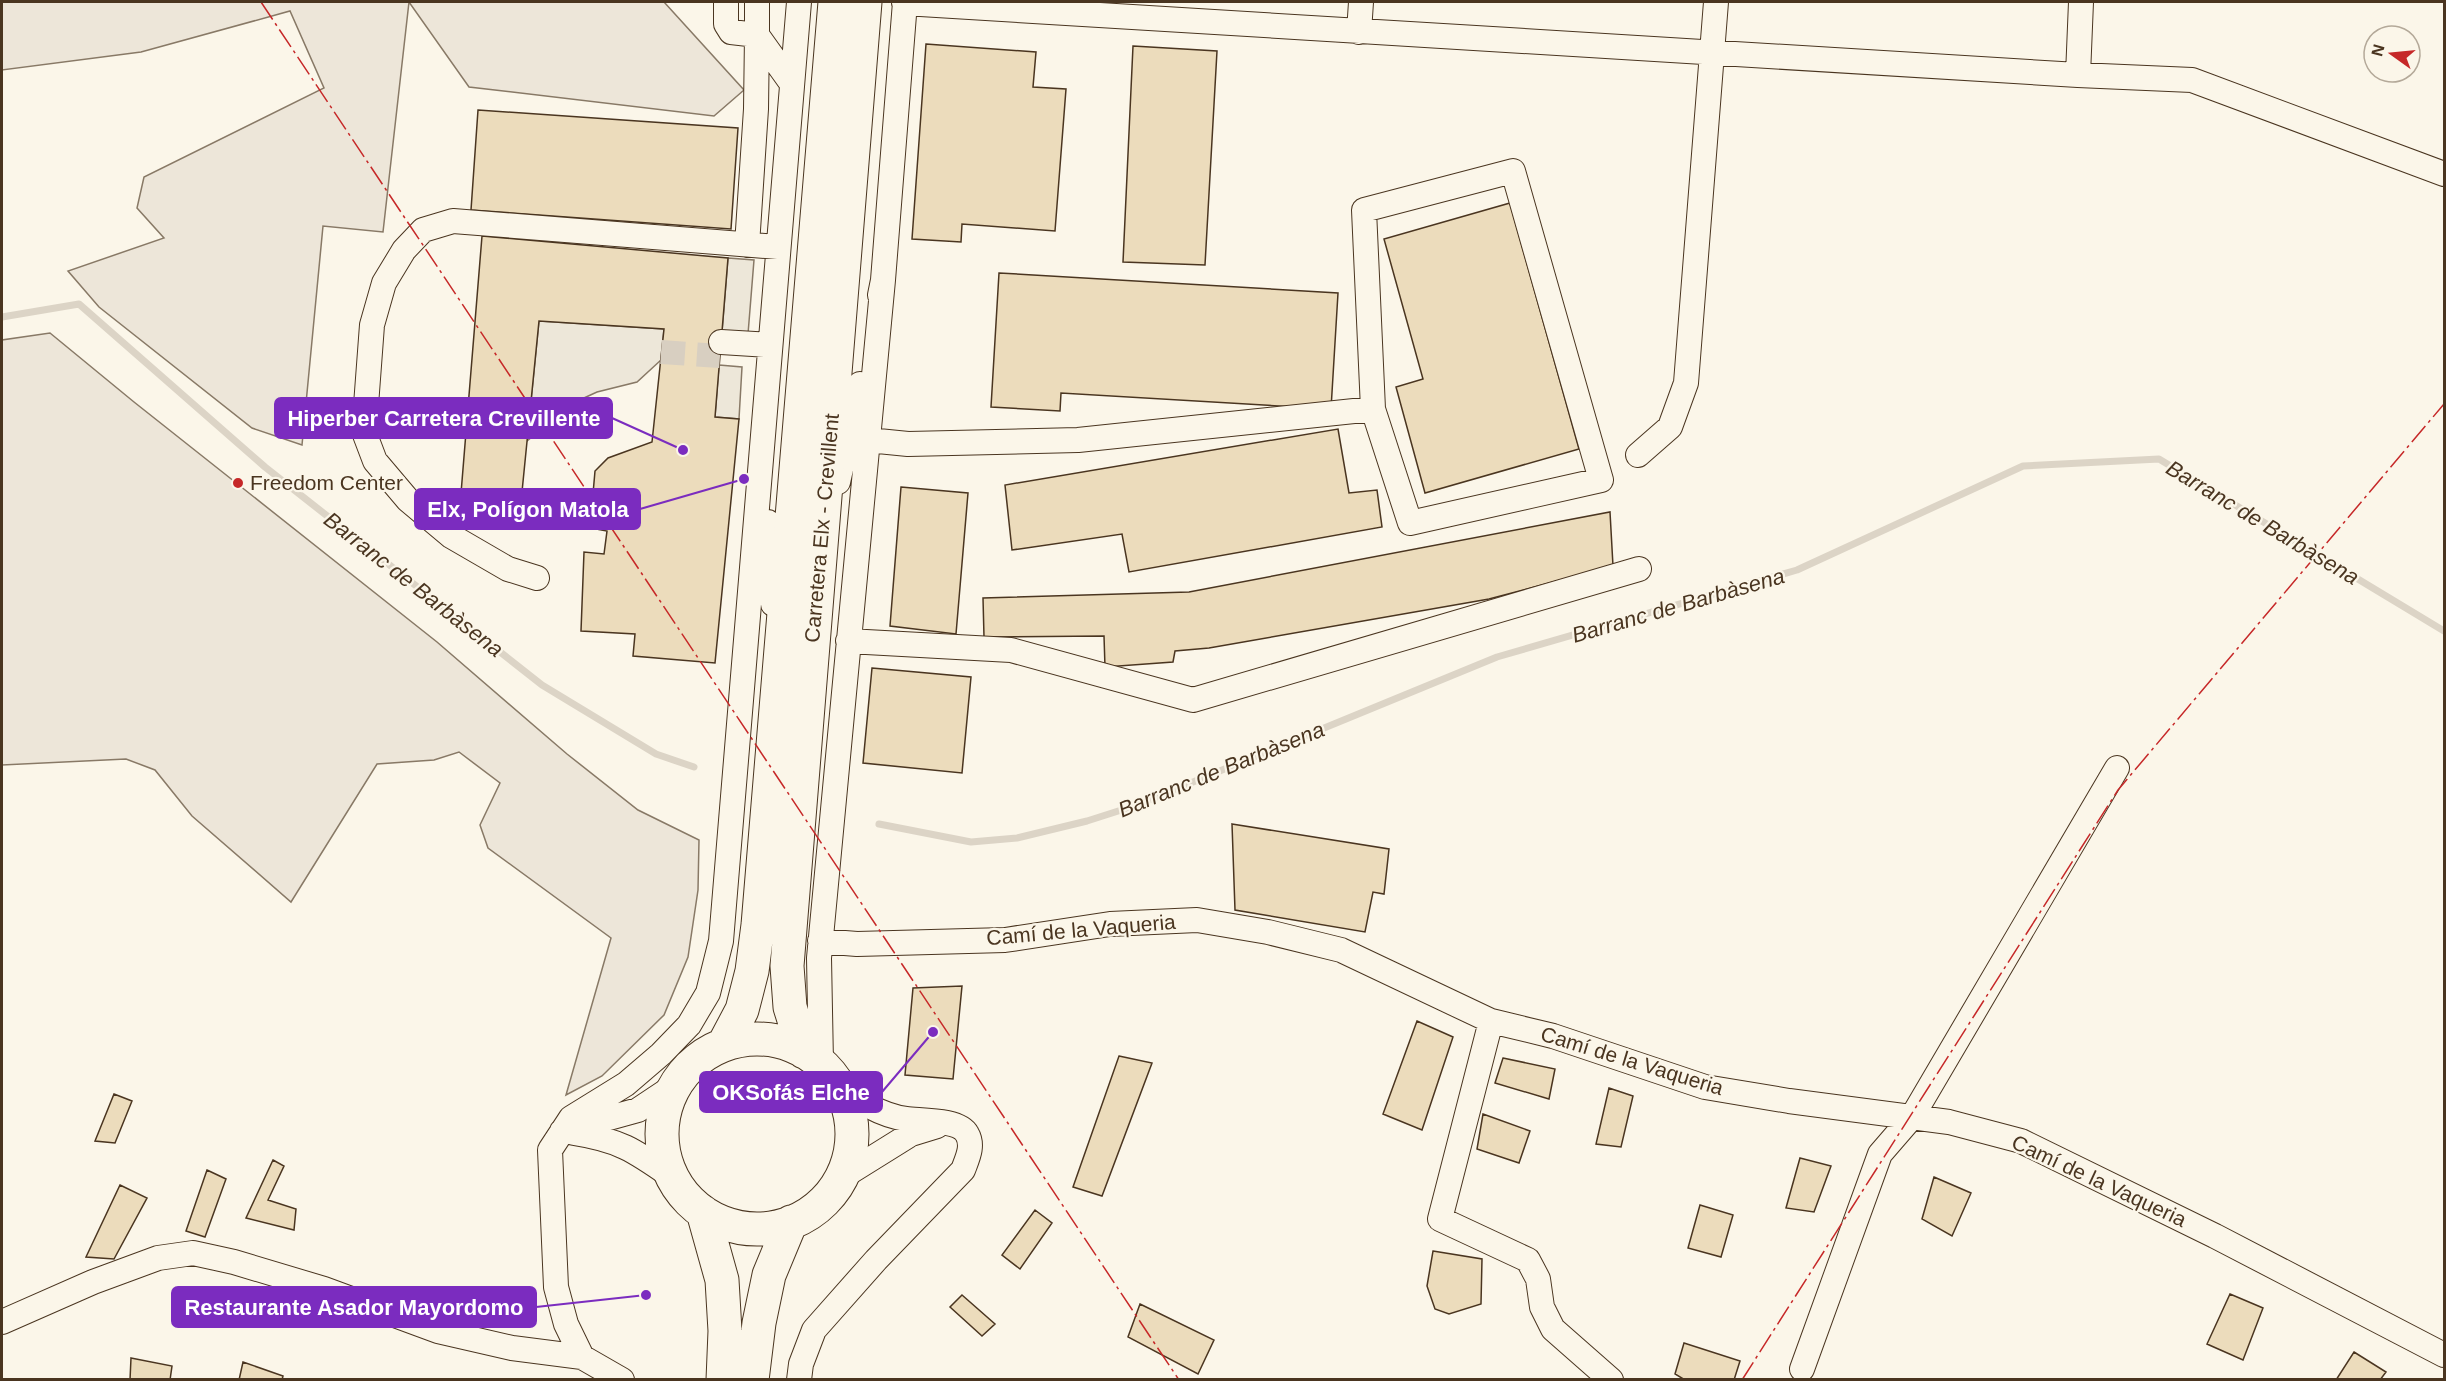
<svg xmlns="http://www.w3.org/2000/svg" width="2446" height="1381" viewBox="0 0 2446 1381" font-family="Helvetica,sans-serif">
<rect width="100%" height="100%" fill="#fbf6e9"/>
<!-- green -->
<path fill="#ede6d9" stroke="#887966" stroke-width="1.5" d="M2,2H664L744,90L714,116L469,87L409,2L383,232L323,226L302,445L252,428L99,307L68,271L164,238L137,208L144,177L324,88L290,11L141,52L2,70Z
M50,333L134,402L437,642L567,754L638,810L699,840L698,890L688,957L664,1015L602,1076L566,1095L611,938L488,848L480,825L500,783L459,752L434,760L377,764L291,902L192,816L155,770L126,759L2,765V340Z"/>
<!-- parking -->
<path fill="#ede7d9" stroke="#887966" stroke-width="1.5" d="M728,258L754,260L748,334L722,332Z
M539,321L664,329L661,360L637,382L597,392L573,403L527,441Z
M719,365L742,367L739,419L715,417Z"/>
<g fill="none" stroke-linecap="round" stroke-linejoin="round">
<!-- stream -->
<path stroke="#dcd4c6" stroke-width="7" d="M2,317L79,304L265,467L542,685L656,754L694,767
M879,824L971,842L1017,838L1087,821L1137,805L1497,657L1797,570L2023,466L2159,459L2444,631"/>
</g>
<!-- building -->
<path fill="#ecdcbc" stroke="#4a3520" stroke-width="1.5" d="M926,44L1036,52L1033,87L1066,89L1055,231L962,224L961,242L912,239Z
M1133,46L1217,51L1205,265L1123,262Z
M478,110L738,128L731,229L471,210Z
M1510,203L1579,449L1425,493L1396,387L1423,379L1384,239Z
M482,236L728,258L715,417L739,419L715,663L633,656L635,634L581,631L584,552L604,554L607,531L590,528L595,471L608,458L652,442L664,329L539,321L519,522L459,518Z
M999,273L1338,293L1331,409L1061,393L1060,411L991,407Z
M1338,429L1349,493L1377,490L1382,527L1129,572L1122,534L1012,550L1005,485Z
M901,487L968,493L956,634L890,626Z
M1610,512L1613,566L1489,599L1209,648L1175,651L1173,662L1105,667L1104,636L984,637L983,598L1189,592Z
M872,668L971,677L962,773L863,763Z
M1232,824L1389,849L1384,894L1373,892L1365,932L1235,910Z
M962,986L953,1079L905,1075L913,988Z
M1417,1021L1453,1037L1422,1130L1383,1114Z
M1119,1056L1152,1063L1102,1196L1073,1187Z
M1503,1058L1555,1069L1549,1099L1495,1083Z
M1609,1088L1633,1096L1621,1147L1596,1144Z
M114,1094L132,1101L115,1143L95,1141Z
M1483,1114L1530,1131L1519,1163L1477,1149Z
M1800,1158L1831,1166L1814,1212L1786,1208Z
M273,1160L284,1166L268,1200L296,1209L294,1230L246,1218Z
M207,1170L226,1179L205,1237L186,1231Z
M1934,1177L1971,1193L1952,1236L1922,1219Z
M120,1185L147,1198L114,1259L86,1257Z
M1700,1205L1733,1215L1721,1257L1688,1248Z
M1035,1210L1052,1223L1020,1269L1002,1255Z
M1433,1251L1482,1259L1481,1304L1449,1314L1435,1309L1427,1286Z
M2230,1294L2263,1308L2243,1360L2207,1344Z
M962,1295L995,1324L982,1336L950,1307Z
M1140,1304L1214,1340L1198,1374L1128,1337Z
M1684,1343L1740,1361L1734,1380H1685L1675,1374Z
M2354,1352L2386,1372L2380,1380H2336Z
M131,1358L172,1366L170,1380H130Z
M243,1362L283,1376L282,1380H239Z"/>
<g fill="none" stroke-linecap="round" stroke-linejoin="round">
<!-- minor-tunnel -->
<path stroke="#d8cfc1" stroke-width="24" stroke-dasharray="24 12" stroke-linecap="butt" d="M661,352L720,356"/>
<defs>
<path id="minor" d="M726,2V24L731,32L757,35L756,109L747,245
M757,2V35L792,84
M904,3L2078,75L2192,80L2444,174
M1359,32L1361,2
M2078,75L2081,2
M880,295L883,280L905,2
M721,342L770,345
M868,440L908,444L1078,440L1373,409L1410,523L1601,480L1513,171L1364,210L1373,409
M1638,455L1670,427L1686,383L1716,2
M838,482L860,384
M768,522L773,604
M537,578L508,569L451,536L408,500L375,461L364,432L372,325L384,283L404,250L423,230L453,221L778,247
M848,641L1011,650L1193,700L1639,569
M820,941L857,944L1005,940L1110,924L1197,920L1268,932L1341,950L1491,1021L1553,1036L1705,1087L1789,1101L1949,1122L2021,1141L2215,1236L2444,1355
M1491,1021L1440,1219L1528,1260L1538,1279L1542,1307L1553,1329L1611,1380
M821,1063L819,958L883,280
M562,1131L638,1110L674,1086
M574,1133C619,1140 634,1150 671,1176
M842,1177L911,1134L937,1126
M2,1322L93,1282L158,1258L193,1253L234,1262L324,1289L438,1331L512,1348L582,1357
M1802,1369L1880,1154L1912,1117L2117,768
M622,1380L582,1357L566,1324L556,1287L550,1150L571,1118L626,1084L661,1054L689,1025L708,993L721,941L799,2
M799,1380L801,1364L814,1330L876,1260L963,1170C967,1159 974,1146 967,1134C959,1119 921,1121 906,1119C880,1115 860,1102 840,1086"/>
<path id="highway" d="M662 1134a95 95 0 1 1 190 0a95 95 0 1 1-190 0Z
M724,1044L742,1010L752,971L758,925L835,2
M804,1052L790,1007L787,966L865,2
M703,1212L722,1280L725,1331L723,1380
M752,1380L759,1323L769,1275L791,1222"/>
</defs>
<!-- minor casing -->
<use href="#minor" stroke="#4a3520" stroke-width="26"/>
<!-- highway casing -->
<use href="#highway" stroke="#4a3520" stroke-width="35"/>
<!-- minor -->
<use href="#minor" stroke="#fbf6e9" stroke-width="24"/>
<!-- highway -->
<use href="#highway" stroke="#fbf6e9" stroke-width="33"/>
<!-- power -->
<path stroke="#c62828" stroke-width="1.5" stroke-dasharray="21 4.5 3 4.5" stroke-linecap="butt" d="M261,2L1179,1380
M1742,1380L2118,790L2444,404"/>
</g>
<!-- markers -->
<circle fill="#c62828" stroke="#fbf6e9" stroke-width="2" cx="238" cy="483" r="6"/>
<g text-anchor="middle" stroke-width="4.5" stroke-linejoin="round" paint-order="stroke">
<!-- poi labels -->
<g font-size="21" fill="#4a3520" stroke="#fbf6e9" text-anchor="start">
<text x="250" y="490">Freedom Center</text>
</g>
<!-- street labels -->
<g font-size="21" fill="#4a3520" stroke="#fbf6e9">
<text transform="translate(822 528) rotate(-85)" y="7">Carretera Elx - Crevillent</text>
<text transform="translate(1081 930) rotate(-5)" y="7">Camí de la Vaqueria</text>
<text transform="translate(1632 1061) rotate(17)" y="7">Camí de la Vaqueria</text>
<text transform="translate(2099 1181) rotate(25)" y="7">Camí de la Vaqueria</text>
</g>
<!-- water labels -->
<g font-size="22" font-style="italic" fill="#4a3520" stroke="#fbf6e9">
<text transform="translate(2263 522) rotate(31)" y="8">Barranc de Barbàsena</text>
<text transform="translate(414 584) rotate(38)" y="8">Barranc de Barbàsena</text>
<text transform="translate(1678 605) rotate(-16)" y="8">Barranc de Barbàsena</text>
<text transform="translate(1221 769) rotate(-22)" y="8">Barranc de Barbàsena</text>
</g>
</g>
<!-- callouts -->
<path fill="none" stroke="#7b2cbf" stroke-width="2" d="M683 450L612 418M744 479L640 509M933 1032L882 1092M646 1295L536 1307"/>
<g fill="#7b2cbf" stroke="#fbf6e9" stroke-width="2">
<circle cx="683" cy="450" r="6"/>
<circle cx="744" cy="479" r="6"/>
<circle cx="933" cy="1032" r="6"/>
<circle cx="646" cy="1295" r="6"/>
</g>
<g fill="#7b2cbf" stroke="#7b2cbf" stroke-width="2">
<rect x="275" y="398" width="337" height="40" rx="6"/>
<rect x="415" y="489" width="225" height="40" rx="6"/>
<rect x="700" y="1072" width="182" height="40" rx="6"/>
<rect x="172" y="1287" width="364" height="40" rx="6"/>
</g>
<g font-size="22" text-anchor="middle" font-weight="bold" fill="#fff">
<text x="444" y="426">Hiperber Carretera Crevillente</text>
<text x="528" y="517">Elx, Polígon Matola</text>
<text x="791" y="1100">OKSofás Elche</text>
<text x="354" y="1315">Restaurante Asador Mayordomo</text>
</g>
<!-- border -->
<rect width="2446" height="1381" fill="none" stroke="#4a3520" stroke-width="6"/>
<!-- north arrow -->
<g transform="translate(2392 54) rotate(285)"><circle r="28" fill="#fbf6e9" stroke="#b4a999" stroke-width="1.5"/>
<path d="M0-4.5L10 22L0 15L-10 22Z" fill="#c62828"/>
<text y="-9" font-size="16" font-weight="bold" text-anchor="middle" fill="#4a3520">N</text>
</g>
</svg>
